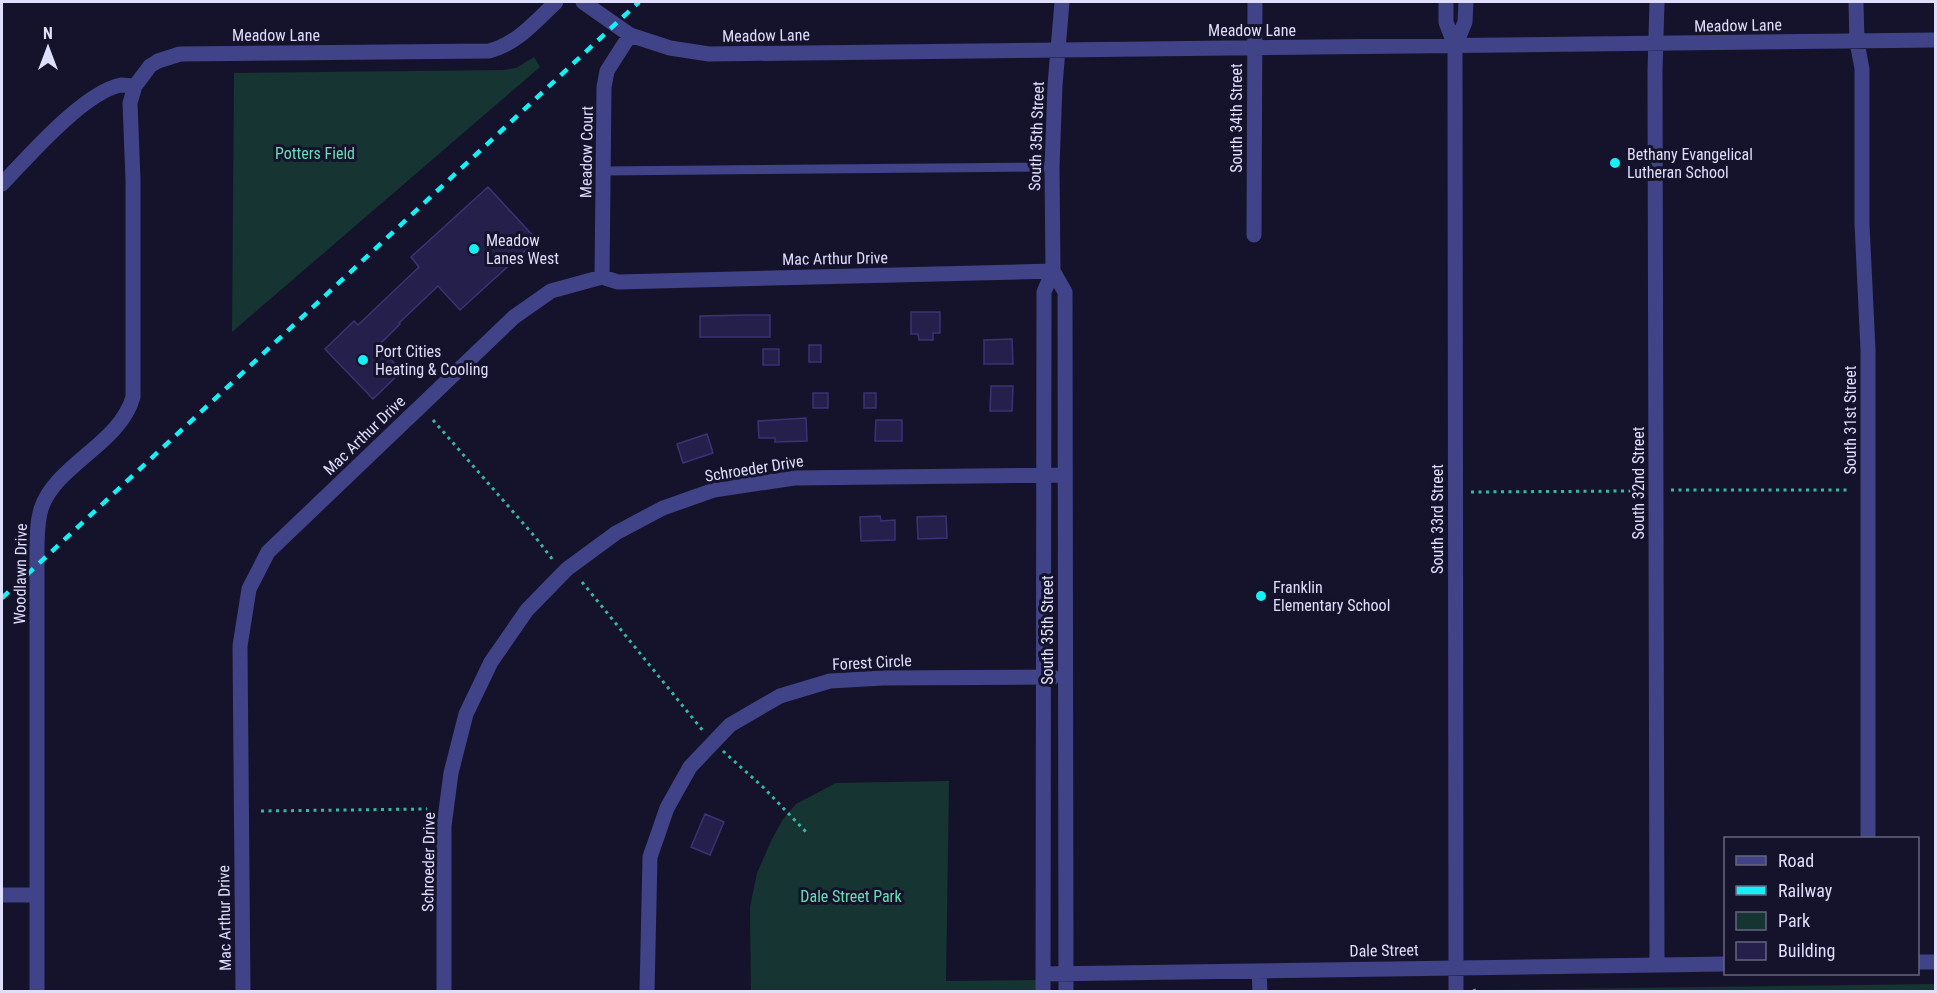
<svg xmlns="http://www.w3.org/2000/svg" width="1937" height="993" viewBox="0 0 1937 993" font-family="'Roboto Condensed',sans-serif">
<rect width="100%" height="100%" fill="#15132b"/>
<!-- green -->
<path fill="#163431" d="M534,57L540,67L232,332L234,73L503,70L516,68Z
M949,781L946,981L1036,980V991L751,992L750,907L757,873L772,839L783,819L796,804L836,783Z
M1935,984V992L1482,991L1486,990Z"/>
<!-- building -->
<path fill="#251f4b" stroke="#3a3375" stroke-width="1.5" d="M488,187L537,240L460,310L438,286L399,323L400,324L378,346L402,371L373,399L325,349L354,321L358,325L419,267L411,257Z
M911,312H940V333H933V340H919L918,334H911Z
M746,315H770V337H700V316Z
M1012,339L1013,364H984V340Z
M809,345H821V362H809Z
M763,349H779V365H763Z
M991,386H1013L1012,411H990Z
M813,393H828V408H813Z
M864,393H876V408H864Z
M806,418L807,441L775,442V438H759L758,421Z
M876,420H902V441H875Z
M707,434L713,453L683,463L677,444Z
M880,516L881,521L895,520V540L861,541L860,517Z
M946,516L947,538L918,539L917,517Z
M705,814L724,822L710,855L691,847Z"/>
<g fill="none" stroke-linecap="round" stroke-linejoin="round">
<!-- path -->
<path stroke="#37b8a5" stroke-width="3" stroke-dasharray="3 4.5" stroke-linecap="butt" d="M433,420L536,538L553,560
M1671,490H1849
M1471,492L1632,491
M582,582L704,732
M723,751L764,788L807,833
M261,811L427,809
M1474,989L1475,992"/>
<!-- service -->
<path stroke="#404387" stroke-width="9" d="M603,171L1052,167"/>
<!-- minor -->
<path stroke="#404387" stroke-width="15" d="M583,2L630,35L670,48L709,54L1936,40
M1446,2V22L1455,46L1456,992
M1657,2L1655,71L1657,965
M1856,2L1857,42L1862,69V224L1868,350V838
M1455,46L1465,22L1466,2
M2,184C28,157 84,92 121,85C125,85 130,86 135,86
M1254,235L1255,2
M1053,271L1065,292L1066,992
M602,277L604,87L607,71L630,35
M2,895H37
M1918,962H1936
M1259,971L1260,992
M1043,974L1726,964
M37,992V564C37,546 36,527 41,509C55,465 120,444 133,397V180L130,103L135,86L150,66L158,61L180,54L489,51C517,44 536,21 556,2
M243,992L240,646L249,589L268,552L514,317L551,291L602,277L618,282L1053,271
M444,992V826L451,773L466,714L491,662L527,610L567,569L616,533L663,508L714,490L794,478L1065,475
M647,992L650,857L667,808L690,767L730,725L780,696L830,681L883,678L1053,677
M1043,992L1044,292L1053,271L1052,167L1055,85L1062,2"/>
<!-- rail -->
<path stroke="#14f0f4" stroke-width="4.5" stroke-dasharray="9 8" stroke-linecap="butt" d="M2,598L639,2"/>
</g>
<!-- markers -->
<g fill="#14f0f4" stroke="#15132b" stroke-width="2">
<circle cx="1615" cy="163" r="6"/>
<circle cx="474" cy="249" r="6"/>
<circle cx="363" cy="360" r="6"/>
<circle cx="1261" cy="596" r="6"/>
</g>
<g text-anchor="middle" stroke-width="6" stroke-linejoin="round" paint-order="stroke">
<!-- street labels -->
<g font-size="16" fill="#dfdefd" stroke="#15132b">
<text transform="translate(1738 25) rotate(-1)" y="6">Meadow Lane</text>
<text x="1252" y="36">Meadow Lane</text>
<text x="276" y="41">Meadow Lane</text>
<text transform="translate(766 35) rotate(-1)" y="6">Meadow Lane</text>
<text transform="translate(1236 118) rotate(-90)" y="6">South 34th Street</text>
<text transform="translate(1036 136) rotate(-88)" y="6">South 35th Street</text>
<text transform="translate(586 152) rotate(-89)" y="6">Meadow Court</text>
<text transform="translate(835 258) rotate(-1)" y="6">Mac Arthur Drive</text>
<text transform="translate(1850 420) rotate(-90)" y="6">South 31st Street</text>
<text transform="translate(364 435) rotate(-44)" y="6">Mac Arthur Drive</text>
<text transform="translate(754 468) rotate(-9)" y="6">Schroeder Drive</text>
<text transform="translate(1638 483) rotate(-90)" y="6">South 32nd Street</text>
<text transform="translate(1437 519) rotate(-90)" y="6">South 33rd Street</text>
<text transform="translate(20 574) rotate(-89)" y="6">Woodlawn Drive</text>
<text transform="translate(1047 630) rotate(-90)" y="6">South 35th Street</text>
<text transform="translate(872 662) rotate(-3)" y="6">Forest Circle</text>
<text transform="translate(428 862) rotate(-89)" y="6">Schroeder Drive</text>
<text transform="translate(224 918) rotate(-91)" y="6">Mac Arthur Drive</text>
<text transform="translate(1384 950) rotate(-1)" y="6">Dale Street</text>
</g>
<!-- park labels -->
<g font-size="16" fill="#6cdcb6" stroke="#15132b">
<text x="315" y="159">Potters Field</text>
<text x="851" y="902">Dale Street Park</text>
</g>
<!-- poi labels -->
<g font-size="16" fill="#dfdefd" stroke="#15132b" text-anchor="start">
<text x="1627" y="160">Bethany Evangelical<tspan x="1627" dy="18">Lutheran School</tspan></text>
<text x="486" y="246">Meadow<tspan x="486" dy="18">Lanes West</tspan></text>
<text x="375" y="357">Port Cities<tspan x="375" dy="18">Heating &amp; Cooling</tspan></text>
<text x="1273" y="593">Franklin<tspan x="1273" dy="18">Elementary School</tspan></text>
</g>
</g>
<!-- border -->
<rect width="1937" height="993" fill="none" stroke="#dfdefd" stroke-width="6"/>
<!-- legend -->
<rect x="1724" y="837" width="195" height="138" fill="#15132b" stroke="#66647f" stroke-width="1.5"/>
<rect x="1736" y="856" width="30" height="9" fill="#404387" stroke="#66647f" stroke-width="1.5"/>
<text x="1778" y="867" font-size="18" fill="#dfdefd">Road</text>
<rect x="1736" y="886" width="30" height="9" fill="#14f0f4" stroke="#66647f" stroke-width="1.5"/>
<text x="1778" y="897" font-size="18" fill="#dfdefd">Railway</text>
<rect x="1736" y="912" width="30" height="18" fill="#163431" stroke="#66647f" stroke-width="1.5"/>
<text x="1778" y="927" font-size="18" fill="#dfdefd">Park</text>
<rect x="1736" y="942" width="30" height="18" fill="#251f4b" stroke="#66647f" stroke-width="1.5"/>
<text x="1778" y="957" font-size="18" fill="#dfdefd">Building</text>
<!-- north arrow -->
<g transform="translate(48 48)" stroke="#15132b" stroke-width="4.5" paint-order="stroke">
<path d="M0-4.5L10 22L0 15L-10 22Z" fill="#dfdefd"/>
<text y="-9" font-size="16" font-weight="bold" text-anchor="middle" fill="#dfdefd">N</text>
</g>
</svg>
